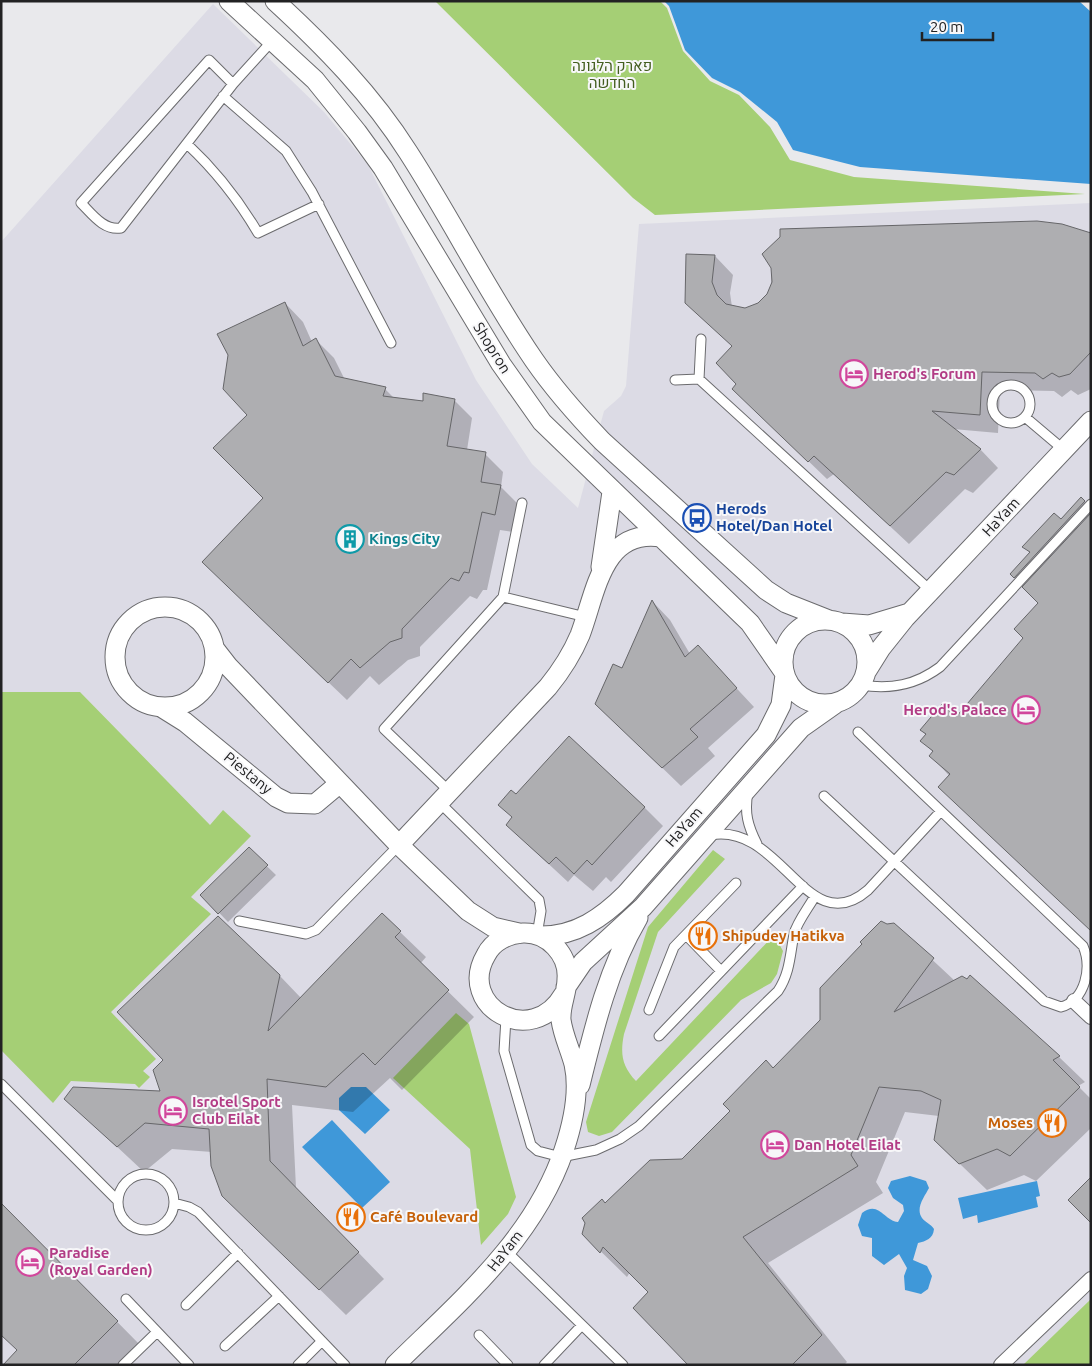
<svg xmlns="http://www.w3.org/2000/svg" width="1092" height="1366" viewBox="0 0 1092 1366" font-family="Ubuntu,Heebo,sans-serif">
<rect width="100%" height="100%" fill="#e9e9ec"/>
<!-- built -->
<path fill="#dcdbe5" d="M213,4L324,112L368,165L476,380L532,464L578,508L604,411L621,396L626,386L639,224L1091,203V1365H1V242Z"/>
<!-- green -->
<path fill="#a5cf75" d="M435,1H660L667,8L683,51L710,81L739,95L770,127L790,160L854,177L1085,194L655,215L633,198Z
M1,692H80L210,825L223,810L251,836L191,897L211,914L111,1012L156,1059L143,1071L150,1077L139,1088L135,1084L71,1081L53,1103L1,1050Z
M713,850L725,859L658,932L624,1034C620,1054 622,1066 636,1081L774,935L783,951L777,974L771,983L741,1000L612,1132L599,1136L588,1132L586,1122L648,927Z
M456,1013L469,1024L516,1197L508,1214L481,1245L470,1149L393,1078Z
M1091,1299V1365H1023Z"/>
<!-- water -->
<path fill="#3f98d9" d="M664,1H1079L1091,12V184L860,167L793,150L777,122L740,92L712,78L685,50L669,6Z
M351,1087H366L390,1110L365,1134L339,1110V1098Z
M332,1120L390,1182L362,1208L302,1147Z
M910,1176L926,1181L929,1188C925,1196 915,1208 922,1218C925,1222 931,1224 934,1229C933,1239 926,1241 918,1243L913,1260L927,1266L932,1276L928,1289L921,1294L905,1290L904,1276L907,1268L899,1254L884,1265L872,1256V1238L862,1236L858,1225L862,1213C879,1200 884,1221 898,1222L904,1211L903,1205L893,1198L888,1188L891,1181Z
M1037,1181L1040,1196L1036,1197L1038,1207L978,1223L977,1215L963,1219L958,1198Z"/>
<!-- shadow -->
<path fill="#0003" d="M1091,236V389L1078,395L1071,390L1062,397L1054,391L1000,390L998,433L953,429L980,449L998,468L973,493L965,489L909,544L834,474L827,479L752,407L738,384L733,346L686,303L715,256L733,275L730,293L732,307L746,310L759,304L771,289L772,268Z
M285,303L303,322L312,342L316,340L334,358L345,380L385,389L395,399L424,403L454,400L472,418L467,450L485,454L503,472L501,487L519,505L514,532L500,530L487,590H483L477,599L470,596L420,647V656L408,660L379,685L370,676L347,700L222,581L264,498L249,415Z
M1081,499L1091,508V930L931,756L934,753L922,741L926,735L921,730L956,719L1025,638L1040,603L1011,574L1030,553L1024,547L1061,521Z
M653,602L670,620L690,654L698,647L754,707L708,748L715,756L681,786L615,722L622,670Z
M516,796L644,807L663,826L611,882L606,877L593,891L574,875L568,882L526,843L513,818Z
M249,849L276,875L228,922L202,895Z
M894,924L955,981L1059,1057L1085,1082L1078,1086L1091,1099V1128L1036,1181L1024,1175L987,1190L935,1140L939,1116L905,1112L876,1182L883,1193L768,1263L847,1362L844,1365H689L650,1292L630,1272L627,1277L583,1234L606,1205L682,1160L821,1021L887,925Z
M400,932L426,957L420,964L474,1017L402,1090L390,1078L353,1112L292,1105L296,1188L384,1279L346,1315L250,1221L212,1152L172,1149L144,1172L66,1099L161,1092L279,975L301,998Z
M1,1204L143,1348L126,1365H4L18,1350Z"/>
<!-- building -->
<path fill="#aeaeb1" stroke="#666669" d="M1037,221L1062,224L1091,233V352L1070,374L1059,377L1052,373L1043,379L1035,373L982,372L980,415L932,411L981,449L954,475L946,472L890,526L814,456L808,462L732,389L736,384L716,363L732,346L685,303L686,254L715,255L712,282L717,295L726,304L745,308L758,303L767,294L772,282L771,268L762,254L780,237V229Z
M285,302L303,346L316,338L335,376L386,387L383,396L423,401V393L455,399L447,446L486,452L481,482L501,485L495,515L482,512L469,573L464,572L459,581L451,578L402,629V638L390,642L360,668L351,659L328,683L202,562L263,498L213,448L247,415L223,389L228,355L217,334Z
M1081,497L1085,501L1014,578L1010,574L1030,552L1022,547L1054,513L1061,519Z
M1091,513V931L938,787L950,774L929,756L933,751L920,741L926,734L920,730L942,704L956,717L1023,638L1014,629L1038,603L1022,587Z
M652,600L685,657L698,645L737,688L690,729L698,737L662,768L595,704L613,664L622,668Z
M569,736L645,807L592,865L587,860L574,874L556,857L549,864L506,825L512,817L498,805L511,790L516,794Z
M249,847L268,865L218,914L200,895Z
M382,913L401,931L395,937L449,990L375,1065L363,1053L326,1087L267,1079L270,1161L359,1252L319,1290L222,1196L211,1166L209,1129L145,1123L117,1147L64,1099L73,1087L160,1091L153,1070L163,1060L117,1012L218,916L280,975L268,1031Z
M881,921L887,924L894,923L934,958L894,1012L962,976L967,979L970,975L1060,1056L1053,1060L1080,1087L1010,1156L997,1149L959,1164L934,1140L941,1100L921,1091L879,1087L851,1155L858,1166L743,1237L822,1335L792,1365H688L633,1308L648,1292L603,1247L600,1253L582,1234L585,1223L582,1218L602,1199L605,1203L650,1160L682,1159L730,1111L723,1104L766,1060L773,1068L820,1020V988L862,944L860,942Z
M1091,1177V1223L1068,1200Z
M1,1203L118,1321L74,1365H3L17,1350L1,1335Z"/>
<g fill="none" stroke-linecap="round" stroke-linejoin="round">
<defs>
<path id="service" d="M233,84L209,60L81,203C92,214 104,231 121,228L233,84L272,41
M223,96L286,151L312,192L391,343
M187,144C216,171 238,199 258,233L319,204
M699,379L701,339
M675,380L699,379L931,591
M992 404a19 19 0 1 1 38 0a19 19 0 1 1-38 0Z
M1025,417L1064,450
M503,597L586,617
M861,685C891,690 916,685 940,667L1091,504
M449,791L384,729L503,597L522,503
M748,792C744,813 748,826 757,844
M824,796L1044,1001L1061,1007C1086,1000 1092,967 1083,946L858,732
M439,802L539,900L541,911L537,935
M710,835C781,821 807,943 868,890L941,811
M239,921L306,934L316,930L399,845
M686,935L721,971
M649,1010L674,947L736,883
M506,1018L504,1051L531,1145L538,1151L561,1157L596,1150L620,1139L639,1126L778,991C790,973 790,955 794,934C797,922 809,907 815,896
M659,1036L803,886
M1,1084L117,1200
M118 1202a28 28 0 1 1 56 0a28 28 0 1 1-56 0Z
M174,1203L189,1207L198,1212L345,1365
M506,1251L582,1325
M126,1299L189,1365
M186,1305L238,1253
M479,1335L508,1365
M225,1346L279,1296
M123,1365L157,1332
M298,1365L322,1341
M544,1365L582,1325L623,1365"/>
<path id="pedestrian" d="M1074,1001L1091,1017
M1001,1365L1091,1279"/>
<path id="minor" d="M229,1L315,80L357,132L383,168L501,364L542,422L750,623L784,672
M275,1C324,46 372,95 408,152C452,220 488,293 534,360C554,389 578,416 602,441L766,590L786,603L829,620
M601,567L612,492
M115 657a50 50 0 1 1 100 0a50 50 0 1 1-100 0Z
M783 662a42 42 0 1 1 84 0a42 42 0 1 1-84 0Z
M842,623L869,625L909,613
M866,672L881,648L905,618L1091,421
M161,707L185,722L276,797L288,803L315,804L340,783L228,666L214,648
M340,783L399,845L468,911L493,927L519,933
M399,845L548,687C561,671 572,654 580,635C596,593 602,528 661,537
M541,936C576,936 602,918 626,894L766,735L781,705L785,675
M566,987L583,962L643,907L801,728L835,704
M580,1085C594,1028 608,969 638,918
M395,1365C460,1301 534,1239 564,1150C573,1123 580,1091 574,1064C570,1049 563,1035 561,1020C560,1005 567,994 567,979C569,955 548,932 523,933C508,934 493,941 486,955C456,1006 532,1050 564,994"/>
</defs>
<!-- service casing -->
<use href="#service" stroke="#6b6b6e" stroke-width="11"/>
<!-- pedestrian casing -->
<use href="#pedestrian" stroke="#6b6b6e" stroke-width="16"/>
<!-- minor casing -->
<use href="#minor" stroke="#6b6b6e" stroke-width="21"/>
<!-- service -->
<use href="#service" stroke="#fff" stroke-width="9"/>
<!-- pedestrian -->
<use href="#pedestrian" stroke="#fff" stroke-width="14"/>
<!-- minor -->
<use href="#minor" stroke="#fff" stroke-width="19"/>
</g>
<!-- icons -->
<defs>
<symbol id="hotel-ring" viewBox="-11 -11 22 22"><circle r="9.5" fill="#f7f7f9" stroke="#d1479c" stroke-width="1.5"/><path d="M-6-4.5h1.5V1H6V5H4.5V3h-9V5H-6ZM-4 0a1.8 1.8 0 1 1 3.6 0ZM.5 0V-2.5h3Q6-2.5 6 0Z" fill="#d1479c"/></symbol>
<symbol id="bus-ring" viewBox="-11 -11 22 22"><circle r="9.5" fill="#f7f7f9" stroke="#1a4fb4" stroke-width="1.5"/><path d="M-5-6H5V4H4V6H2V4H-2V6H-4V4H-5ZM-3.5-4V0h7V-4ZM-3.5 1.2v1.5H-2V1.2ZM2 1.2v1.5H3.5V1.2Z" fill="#1a4fb4"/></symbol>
<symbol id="building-ring" viewBox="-11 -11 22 22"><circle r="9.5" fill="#f7f7f9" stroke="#0f9aa8" stroke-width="1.5"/><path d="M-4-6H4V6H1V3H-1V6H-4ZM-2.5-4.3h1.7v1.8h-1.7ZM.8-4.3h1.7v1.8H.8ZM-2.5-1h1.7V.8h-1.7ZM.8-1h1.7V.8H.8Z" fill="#0f9aa8"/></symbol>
<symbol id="restaurant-ring" viewBox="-11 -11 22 22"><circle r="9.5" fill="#f7f7f9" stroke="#e8710a" stroke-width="1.5"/><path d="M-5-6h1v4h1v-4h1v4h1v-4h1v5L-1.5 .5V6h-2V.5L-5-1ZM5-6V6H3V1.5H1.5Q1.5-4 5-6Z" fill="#e8710a"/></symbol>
</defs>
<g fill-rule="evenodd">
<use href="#hotel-ring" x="838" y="358" width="32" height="32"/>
<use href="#bus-ring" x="681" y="502" width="32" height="32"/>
<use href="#building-ring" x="334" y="523" width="32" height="32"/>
<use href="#hotel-ring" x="1010" y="694" width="32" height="32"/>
<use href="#restaurant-ring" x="687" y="920" width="32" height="32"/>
<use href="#hotel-ring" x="157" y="1095" width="32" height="32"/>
<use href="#restaurant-ring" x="1036" y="1107" width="32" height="32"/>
<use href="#hotel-ring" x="759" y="1129" width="32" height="32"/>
<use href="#restaurant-ring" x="335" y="1201" width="32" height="32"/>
<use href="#hotel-ring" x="14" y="1246" width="32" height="32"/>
</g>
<g text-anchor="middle" stroke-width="4" stroke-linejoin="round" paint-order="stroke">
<!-- park labels -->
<g font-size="15" fill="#435e1f" stroke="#f7f7f9">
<text x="612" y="71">פארק הלגונה<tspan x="612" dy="17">החדשה</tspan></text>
</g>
<!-- street labels -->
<g font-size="15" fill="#222223" stroke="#f7f7f9">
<text transform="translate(492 348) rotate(58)" y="5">Shopron</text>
<text transform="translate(1001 517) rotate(-47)" y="5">HaYam</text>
<text transform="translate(248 773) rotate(39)" y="5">Piestany</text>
<text transform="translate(684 827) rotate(-49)" y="5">HaYam</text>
<text transform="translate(505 1251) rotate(-52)" y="5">HaYam</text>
</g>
<!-- hotel labels -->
<g font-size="15" font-weight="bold" fill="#b23c85" stroke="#f7f7f9" text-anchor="start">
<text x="873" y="379">Herod's Forum</text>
<text x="1007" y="715" text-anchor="end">Herod's Palace</text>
<text x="192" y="1107">Isrotel Sport<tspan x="192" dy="17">Club Eilat</tspan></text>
<text x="794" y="1150">Dan Hotel Eilat</text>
<text x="49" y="1258">Paradise<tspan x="49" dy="17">(Royal Garden)</tspan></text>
</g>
<!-- transit labels -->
<g font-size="15" font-weight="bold" fill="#164399" stroke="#f7f7f9" text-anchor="start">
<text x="716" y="514">Herods<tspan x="716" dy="17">Hotel/Dan Hotel</tspan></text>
</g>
<!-- culture labels -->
<g font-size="15" font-weight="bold" fill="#0d838f" stroke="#f7f7f9" text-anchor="start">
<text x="369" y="544">Kings City</text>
</g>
<!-- food labels -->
<g font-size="15" font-weight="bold" fill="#c56008" stroke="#f7f7f9" text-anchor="start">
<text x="722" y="941">Shipudey Hatikva</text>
<text x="1033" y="1128" text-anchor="end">Moses</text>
<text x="370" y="1222">Café Boulevard</text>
</g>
</g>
<!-- border -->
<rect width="1092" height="1366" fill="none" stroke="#222223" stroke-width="5"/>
<!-- scale -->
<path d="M922 32v8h71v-8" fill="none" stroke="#222223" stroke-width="2.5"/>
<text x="930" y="32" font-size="15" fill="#222223" stroke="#f7f7f9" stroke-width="4" paint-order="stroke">20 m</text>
</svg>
